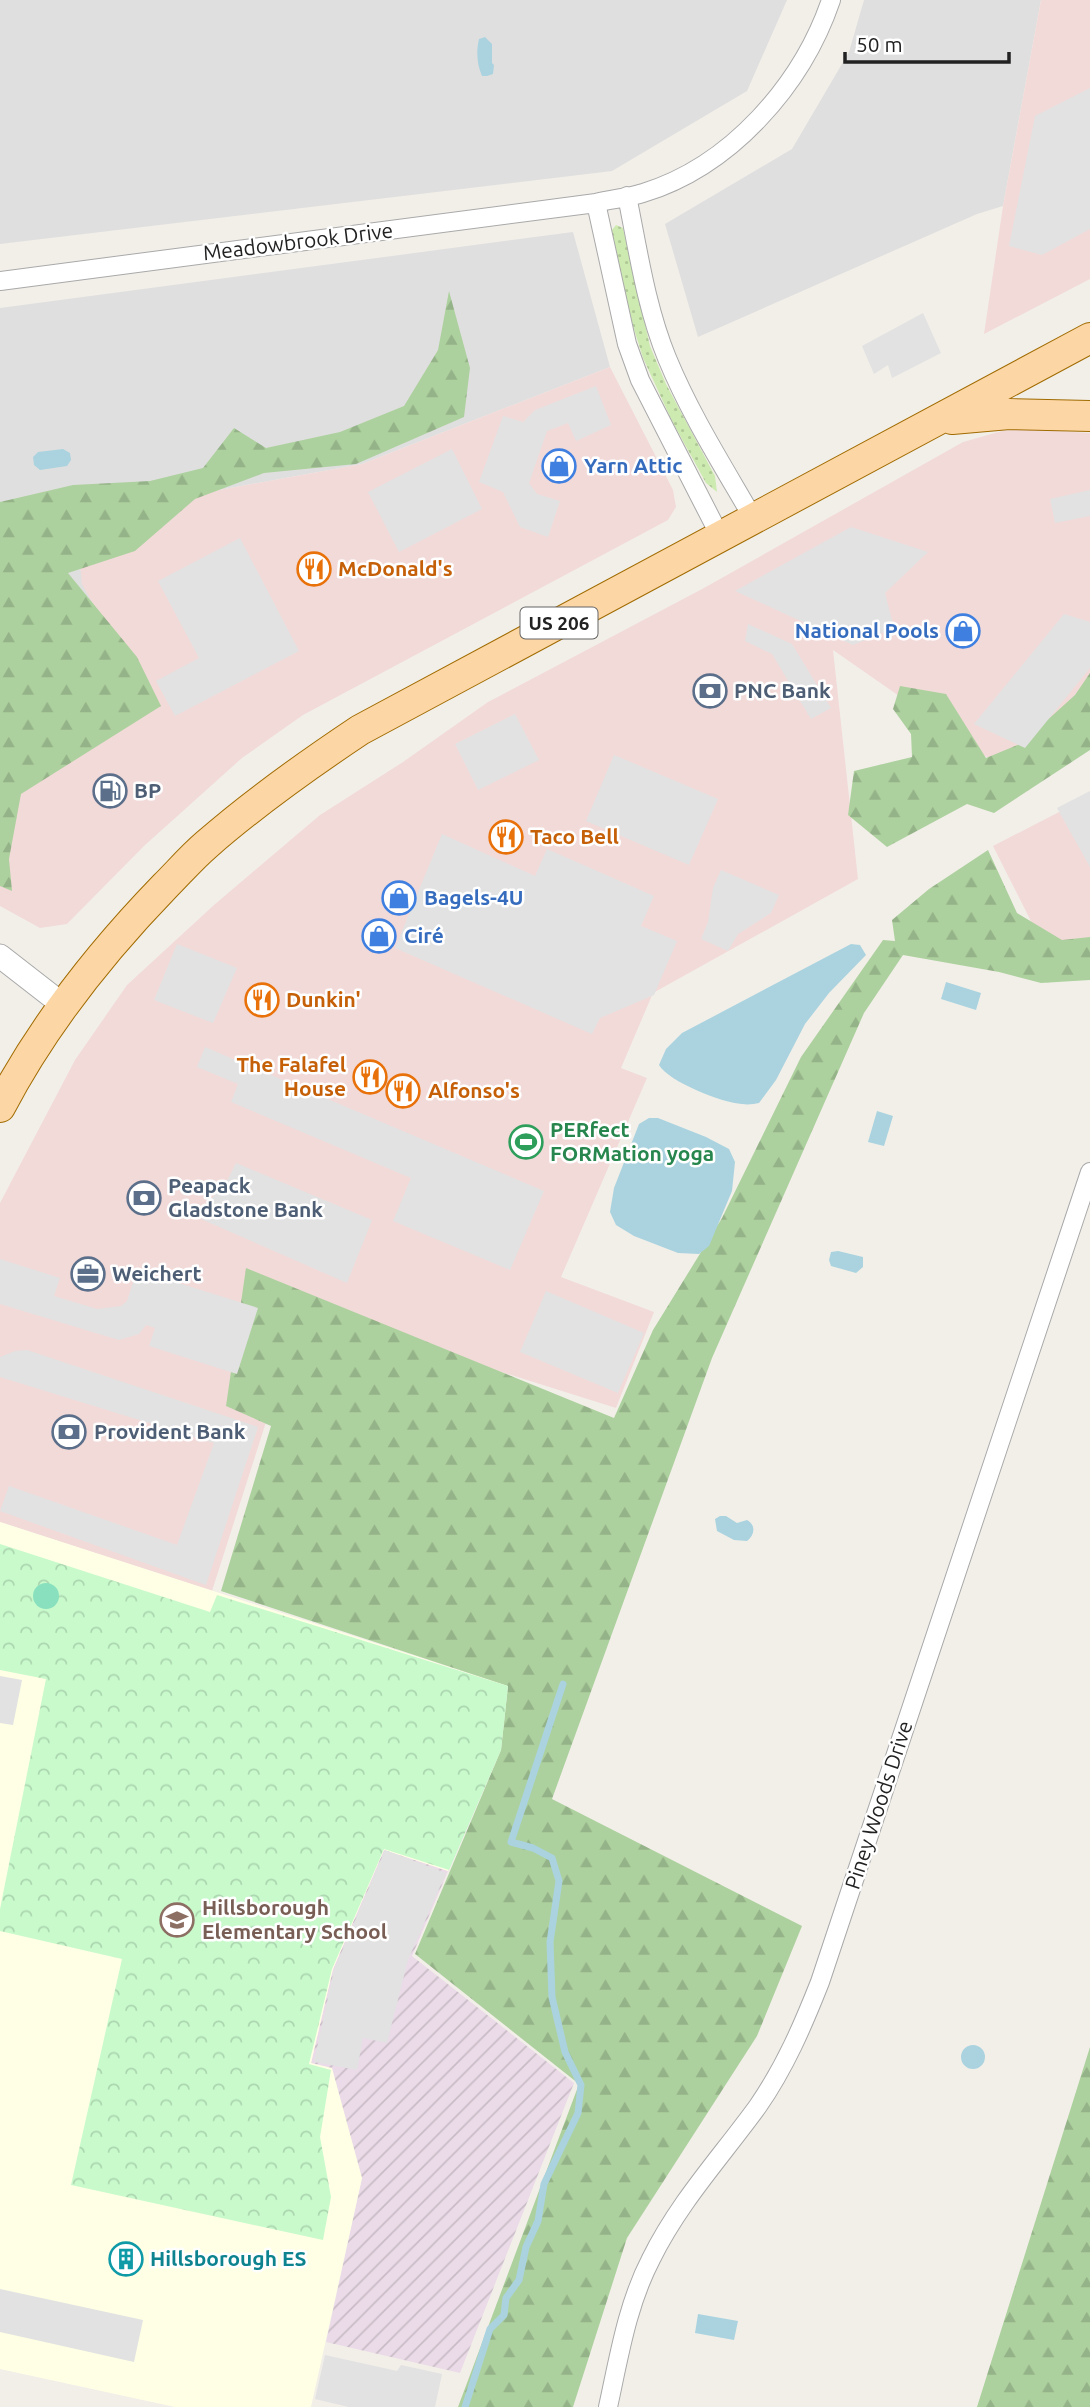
<svg xmlns="http://www.w3.org/2000/svg" width="1090" height="2407" viewBox="0 0 1090 2407" font-family="Ubuntu,sans-serif">
<defs>
<pattern id="industrial-furrows" width="10" height="10" patternUnits="userSpaceOnUse" patternTransform="scale(1.75)"><rect width="10" height="10" fill="#ebdbe8"/><path d="M-1 1l2-2M0 10L10 0M9 11l2-2" fill="none" stroke="#c9bcc7"/></pattern>
<pattern id="grass-dots" width="8" height="8" patternUnits="userSpaceOnUse" patternTransform="scale(1.75)"><rect width="8" height="8" fill="#cdebb0"/><path d="M2 2h.1M6 6h.1" fill="none" stroke="#b0c997" stroke-width="1.8" stroke-linecap="round"/></pattern>
<pattern id="forest-firs" width="22" height="20" patternUnits="userSpaceOnUse" patternTransform="scale(1.75)"><rect width="22" height="20" fill="#add19e"/><path d="M5 1l3.5 6h-7zM16 11l3.5 6h-7z" fill="#95b388"/></pattern>
<pattern id="park-crowns" width="20" height="18" patternUnits="userSpaceOnUse" patternTransform="scale(1.75)"><rect width="20" height="18" fill="#c8facc"/><path d="M2 6a3 3 0 1 1 6 0M12 15a3 3 0 1 1 6 0" fill="none" stroke="#acd6af"/></pattern>
</defs>
<rect width="100%" height="100%" fill="#f2efe9"/>
<!-- residential -->
<path fill="#e0dfdf" d="M0,0H787L747,91L612,171L0,244Z
M864,0H1041L1003,206L977,214L698,337L665,224L792,149L849,52Z
M573,232L610,367L362,464L76,516L148,705L0,873V308Z"/>
<!-- commercial -->
<path fill="#f2dad9" d="M1041,0H1090V279L984,334L1003,206Z
M610,367L673,490L676,507L668,520L303,715L242,758L144,846L67,924L40,928L0,906V873L12,790L148,705L82,584L76,516L362,464Z
M1025,429L1090,433V683L1014,776L833,650L858,879L653,993L621,1068L647,1078L561,1277L654,1312L616,1408L276,1301L268,1416L212,1591L0,1522V1203L75,1060L127,985L214,905L320,815L403,762L488,702L704,588L963,442L1002,431Z
M1090,796V951L1040,939L993,846Z"/>
<!-- industrial -->
<path fill="url(#industrial-furrows)" d="M384,1849L448,1871L412,1956L574,2083L460,2373L326,2342L362,2178L311,2063L333,1969Z"/>
<!-- education -->
<path fill="#ffffe5" d="M0,1522L508,1686L448,1871L384,1850L333,1969L311,2063L332,2068L362,2178L311,2407H175L0,2369Z"/>
<!-- grass -->
<path fill="url(#grass-dots)" d="M616,225L623,228L650,346L666,384L715,476L717,492L706,483L672,421L643,358L633,326L612,234V230Z"/>
<!-- forest -->
<path fill="url(#forest-firs)" d="M449,291L470,368L464,417L356,464L264,473L195,499L135,551L68,573L137,657L161,706L21,794L9,859L12,891L0,886V502L73,485L150,481L203,468L234,428L266,448L340,432L404,406L438,350Z
M1090,673V750L994,813L967,804L887,847L848,815L854,771L912,757L911,734L893,709L900,686L946,694L986,758L1022,743L1075,695Z
M988,850L1017,913L1062,940L1090,937V980L1041,983L999,972L903,955L864,1013L712,1358L552,1799L802,1926L757,2036L627,2238L573,2407H458L579,2084L415,1954L501,1750L508,1686L221,1591L271,1426L226,1406L246,1268L614,1418L653,1330L722,1218L801,1057L883,940L895,941L892,920L929,889Z
M1090,2047V2407H977Z"/>
<!-- park -->
<path fill="url(#park-crowns)" d="M0,1544L210,1612L217,1595L508,1686L501,1750L449,1870L384,1849L332,1969L309,2064L331,2070L320,2137L331,2197L323,2240L71,2185L122,1959L0,1931V1909L46,1679L0,1670Z"/>
<!-- pitch -->
<path fill="#88e0be" d="M33 1596a13 13 0 1 1 26 0a13 13 0 1 1-26 0Z"/>
<!-- parking -->
<path fill="#e2e2e2" d="M1090,88V229L1042,255L1009,246L1035,116Z
M923,313L941,353L892,378L888,365L874,374L862,346Z
M596,386L611,425L576,441L568,423L547,431L529,483L537,494L560,501L548,537L520,527L503,492L479,482L503,416L523,422L535,410Z
M452,449L482,509L399,552L368,492Z
M1090,490V516L1055,523L1050,499Z
M851,527L928,552L885,593L894,628L853,645L735,591Z
M240,538L299,651L175,716L156,681L199,658L158,581Z
M1064,614L1090,622V668L1025,748L974,724Z
M748,624L792,644L831,708L811,719L772,654L745,641Z
M515,714L539,760L478,790L455,744Z
M614,755L718,799L689,865L586,821Z
M1090,791V867L1057,808Z
M442,834L535,876L547,849L654,896L641,926L677,941L654,995L600,1018L592,1034L395,948Z
M721,870L779,895L771,913L738,934L728,951L701,939L708,922L713,888Z
M177,944L237,968L213,1023L154,1000Z
M205,1047L544,1191L510,1270L393,1221L411,1178L231,1102L238,1084L197,1067Z
M236,1163L372,1220L347,1283L201,1219L208,1203L228,1179Z
M0,1259L60,1278L54,1296L97,1309L121,1306L127,1301L137,1270L258,1308L237,1374L149,1346L155,1328L146,1325L139,1334L119,1340L0,1304Z
M546,1291L644,1333L618,1393L520,1352Z
M27,1350L258,1427L206,1585L0,1511L9,1486L177,1545L214,1443L0,1377V1357L15,1351Z
M0,1676L22,1680L13,1725L0,1723Z
M385,1850L446,1873L408,1960L387,2043L363,2038L357,2070L314,2062L334,1970Z
M0,2289L143,2320L134,2362L0,2332Z
M325,2355L397,2371L401,2365L442,2374L435,2407H349L315,2399Z"/>
<!-- water -->
<path fill="#aad3df" d="M485,37L492,44V63L494,65L493,74L487,76H482C477,65 476,51 479,39Z
M63,449L70,453L71,460L67,466L40,470L34,465L33,457L38,452Z
M851,944L860,945L866,955L829,993L805,1024L776,1080L759,1103C754,1104 748,1105 742,1104C723,1103 669,1082 659,1065L666,1049L682,1033Z
M946,982L981,993L976,1010L941,999Z
M877,1111L893,1116L884,1146L868,1142Z
M649,1118H658L706,1137L729,1149L735,1162L732,1191L709,1246L699,1254L678,1253L634,1236L616,1225L610,1212L614,1188L639,1124Z
M838,1251L863,1257V1267L856,1273L831,1266L829,1260L831,1252Z
M720,1516H726L737,1523L747,1520C756,1525 755,1535 747,1541L734,1540L717,1531L715,1519Z
M961 2057a12 12 0 1 1 24 0a12 12 0 1 1-24 0Z
M698,2314L738,2321L734,2340L695,2333Z"/>
<g fill="none" stroke-linecap="round" stroke-linejoin="round">
<!-- stream -->
<path stroke="#aad3df" stroke-width="7" d="M465,2407L490,2329L504,2315L506,2298L519,2280L526,2247L538,2221L544,2184L578,2113L581,2085L565,2052L552,1997L550,1942L559,1881L552,1858L533,1848L511,1842L563,1684"/>
<defs>
<path id="minor" d="M627,196C638,250 646,307 667,358C690,414 723,466 753,518
M596,203L627,344L640,380L720,536
M0,281L596,203C611,199 628,198 643,193C731,166 802,85 831,0
M608,2407C619,2357 627,2305 651,2259C679,2202 721,2157 758,2106C785,2067 803,2025 820,1982L1090,1172"/>
<path id="tertiary" d="M0,956L63,1005"/>
<path id="primary" d="M952,419L1009,414L1090,416
M0,1107C43,1025 100,953 165,886C179,872 192,857 206,845C255,802 306,766 360,730L1090,338"/>
</defs>
<!-- minor casing -->
<use href="#minor" stroke="#a9a9a9" stroke-width="20"/>
<!-- tertiary casing -->
<use href="#tertiary" stroke="#a9a9a9" stroke-width="25"/>
<!-- primary casing -->
<use href="#primary" stroke="#a06b00" stroke-width="32"/>
<!-- minor -->
<use href="#minor" stroke="#fff" stroke-width="18"/>
<!-- tertiary -->
<use href="#tertiary" stroke="#fff" stroke-width="23"/>
<!-- primary -->
<use href="#primary" stroke="#fcd6a4" stroke-width="30"/>
</g>
<!-- icons -->
<defs>
<symbol id="shop-ring" viewBox="-11 -11 22 22"><circle r="9.5" fill="#fff" stroke="#3f7fe0" stroke-width="1.5"/><path d="M-5-2.5h2.3a2.7 3.5 0 0 1 5.4 0H5L5.5 6h-11ZM-1.5-2.5h3a1.5 2.3 0 0 0-3 0Z" fill="#3f7fe0"/></symbol>
<symbol id="restaurant-ring" viewBox="-11 -11 22 22"><circle r="9.5" fill="#fff" stroke="#e8710a" stroke-width="1.5"/><path d="M-5-6h1v4h1v-4h1v4h1v-4h1v5L-1.5 .5V6h-2V.5L-5-1ZM5-6V6H3V1.5H1.5Q1.5-4 5-6Z" fill="#e8710a"/></symbol>
<symbol id="bank-ring" viewBox="-11 -11 22 22"><circle r="9.5" fill="#fff" stroke="#5c6f8a" stroke-width="1.5"/><path d="M-6-4H6V4H-6ZM0-2.3a2.3 2.3 0 1 0 0 4.6a2.3 2.3 0 1 0 0-4.6Z" fill="#5c6f8a"/></symbol>
<symbol id="fuel-ring" viewBox="-11 -11 22 22"><circle r="9.5" fill="#fff" stroke="#5c6f8a" stroke-width="1.5"/><path d="M-5.5-6h7V0h2V4h1.3V-2.5L3-4.5l.8-.8L6-3V5H2.5V1h-1V6h-7ZM-4.2-4.7v3.2H.2V-4.7Z" fill="#5c6f8a"/></symbol>
<symbol id="stadium-ring" viewBox="-11 -11 22 22"><circle r="9.5" fill="#fff" stroke="#2e9e5b" stroke-width="1.5"/><path d="M0-5a6.5 5 0 1 0 0 10a6.5 5 0 1 0 0-10ZM-3.5-1.8h7v3.6h-7Z" fill="#2e9e5b"/></symbol>
<symbol id="office-ring" viewBox="-11 -11 22 22"><circle r="9.5" fill="#fff" stroke="#5c6f8a" stroke-width="1.5"/><path d="M-6-3h4V-5.5h4V-3h4V5H-6ZM-1-4.5V-3h2v-1.5ZM-6 0V1H6V0Z" fill="#5c6f8a"/></symbol>
<symbol id="school-ring" viewBox="-11 -11 22 22"><circle r="9.5" fill="#fff" stroke="#8d6e63" stroke-width="1.5"/><path d="M0-5L7-2L0 1L-7-2ZM-4 1L0 2.5L4 1V4Q0 6-4 4Z" fill="#8d6e63"/></symbol>
<symbol id="building-ring" viewBox="-11 -11 22 22"><circle r="9.5" fill="#fff" stroke="#0f9aa8" stroke-width="1.5"/><path d="M-4-6H4V6H1V3H-1V6H-4ZM-2.5-4.3h1.7v1.8h-1.7ZM.8-4.3h1.7v1.8H.8ZM-2.5-1h1.7V.8h-1.7ZM.8-1h1.7V.8H.8Z" fill="#0f9aa8"/></symbol>
</defs>
<g fill-rule="evenodd">
<use href="#shop-ring" x="540" y="447" width="38" height="38"/>
<use href="#restaurant-ring" x="295" y="550" width="38" height="38"/>
<use href="#shop-ring" x="944" y="612" width="38" height="38"/>
<use href="#bank-ring" x="691" y="672" width="38" height="38"/>
<use href="#fuel-ring" x="91" y="772" width="38" height="38"/>
<use href="#restaurant-ring" x="487" y="818" width="38" height="38"/>
<use href="#shop-ring" x="380" y="879" width="38" height="38"/>
<use href="#shop-ring" x="360" y="917" width="38" height="38"/>
<use href="#restaurant-ring" x="243" y="981" width="38" height="38"/>
<use href="#restaurant-ring" x="351" y="1058" width="38" height="38"/>
<use href="#restaurant-ring" x="384" y="1072" width="38" height="38"/>
<use href="#stadium-ring" x="507" y="1123" width="38" height="38"/>
<use href="#bank-ring" x="125" y="1179" width="38" height="38"/>
<use href="#office-ring" x="69" y="1255" width="38" height="38"/>
<use href="#bank-ring" x="50" y="1413" width="38" height="38"/>
<use href="#school-ring" x="158" y="1901" width="38" height="38"/>
<use href="#building-ring" x="107" y="2240" width="38" height="38"/>
</g>
<g text-anchor="middle" stroke-width="5" stroke-linejoin="round" paint-order="stroke">
<!-- shield labels -->
<rect fill="#fff" stroke="#646464" stroke-width="2" x="520.5" y="607.5" width="77" height="31" rx="5"/>
<g font-size="19" font-weight="bold" fill="#222">
<text x="559" y="630">US 206</text>
</g>
<!-- street labels -->
<g font-size="21" fill="#222" stroke="#fff">
<text transform="translate(298 242) rotate(-7)" y="7">Meadowbrook Drive</text>
<text transform="translate(879 1805) rotate(-72)" y="7">Piney Woods Drive</text>
</g>
<!-- shop labels -->
<g font-size="21" font-weight="bold" fill="#366cbe" stroke="#fff" text-anchor="start">
<text x="584" y="473">Yarn Attic</text>
<text x="939" y="638" text-anchor="end">National Pools</text>
<text x="424" y="905">Bagels-4U</text>
<text x="404" y="943">Ciré</text>
</g>
<!-- food labels -->
<g font-size="21" font-weight="bold" fill="#c56008" stroke="#fff" text-anchor="start">
<text x="338" y="576">McDonald's</text>
<text x="530" y="844">Taco Bell</text>
<text x="286" y="1007">Dunkin'</text>
<text x="346" y="1072" text-anchor="end">The Falafel<tspan x="346" dy="24">House</tspan></text>
<text x="428" y="1098">Alfonso's</text>
</g>
<!-- service labels -->
<g font-size="21" font-weight="bold" fill="#4e5e75" stroke="#fff" text-anchor="start">
<text x="734" y="698">PNC Bank</text>
<text x="134" y="798">BP</text>
<text x="168" y="1193">Peapack<tspan x="168" dy="24">Gladstone Bank</tspan></text>
<text x="112" y="1281">Weichert</text>
<text x="94" y="1439">Provident Bank</text>
</g>
<!-- leisure labels -->
<g font-size="21" font-weight="bold" fill="#27864d" stroke="#fff" text-anchor="start">
<text x="550" y="1137">PERfect<tspan x="550" dy="24">FORMation yoga</tspan></text>
</g>
<!-- education labels -->
<g font-size="21" font-weight="bold" fill="#785e54" stroke="#fff" text-anchor="start">
<text x="202" y="1915">Hillsborough<tspan x="202" dy="24">Elementary School</tspan></text>
</g>
<!-- culture labels -->
<g font-size="21" font-weight="bold" fill="#0d838f" stroke="#fff" text-anchor="start">
<text x="150" y="2266">Hillsborough ES</text>
</g>
</g>
<!-- scale -->
<path d="M845 52v10h164v-10" fill="none" stroke="#222222" stroke-width="3.5"/>
<text x="856" y="52" font-size="21" fill="#222222" stroke="#ffffff" stroke-width="5" paint-order="stroke">50 m</text>
</svg>
